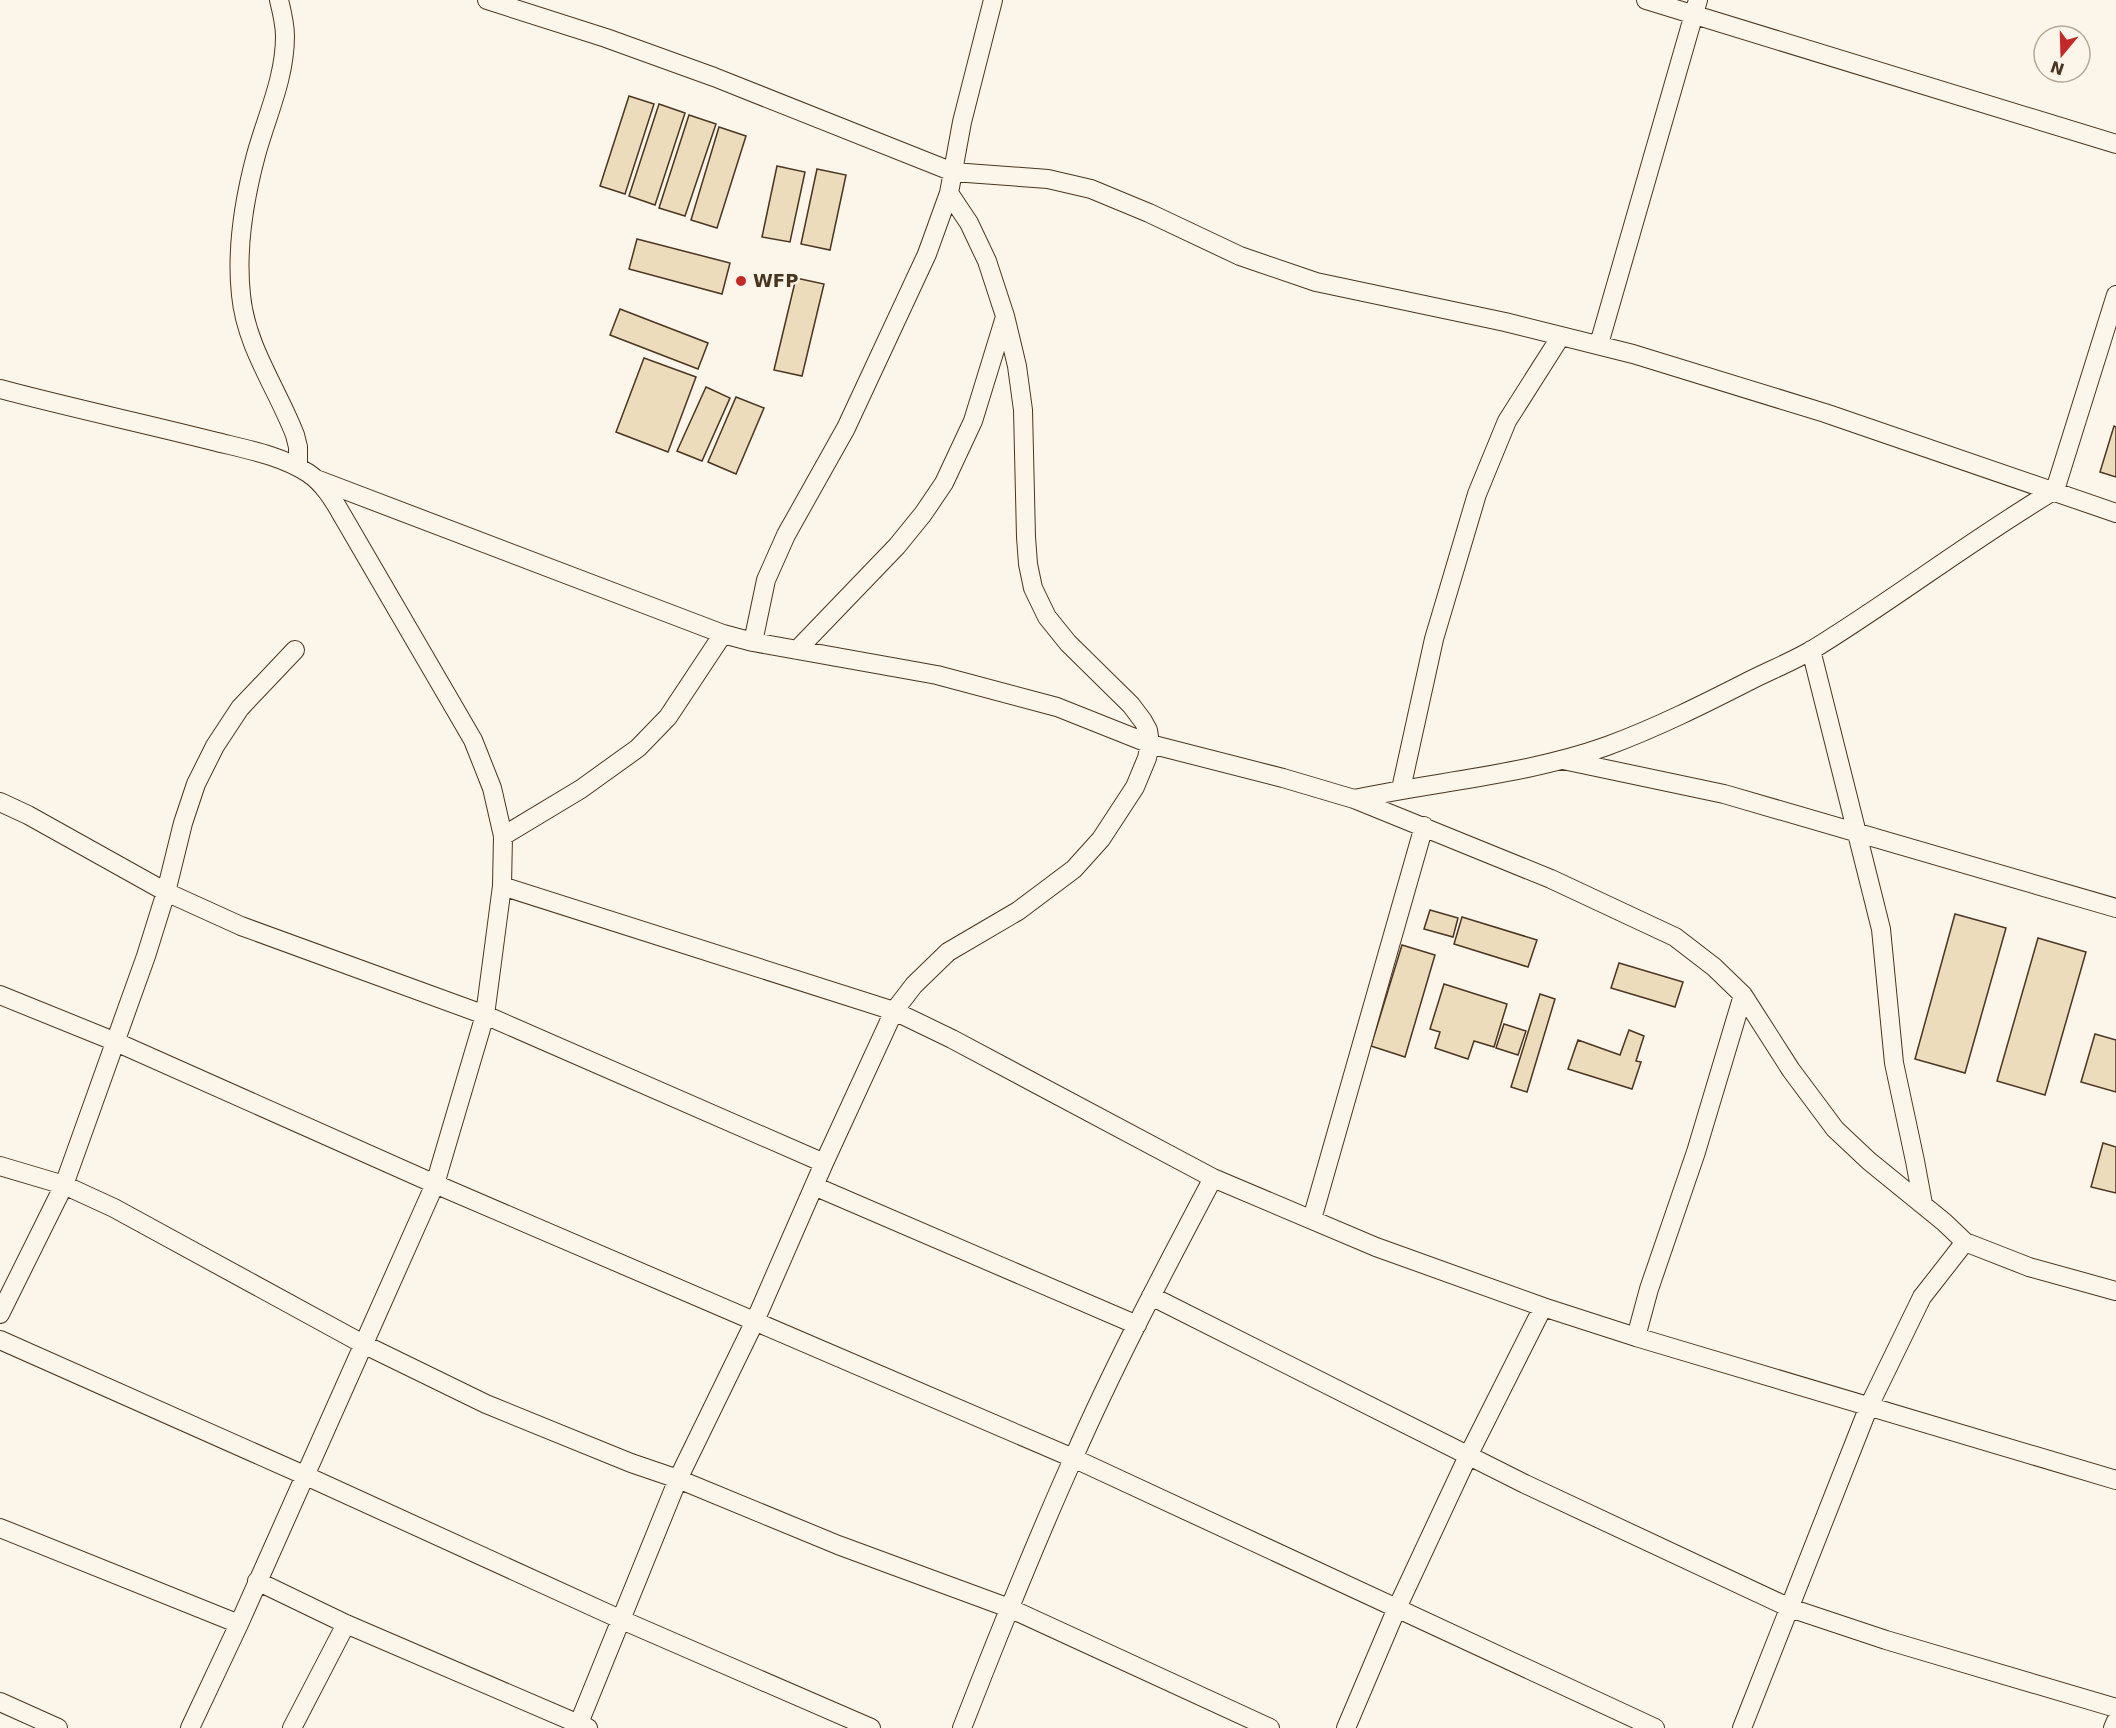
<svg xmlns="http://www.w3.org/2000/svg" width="2116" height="1728" viewBox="0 0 2116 1728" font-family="'DejaVu Sans',sans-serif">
<rect width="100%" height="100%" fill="#fbf6e9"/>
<!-- building -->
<path fill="#ecdcbc" stroke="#4a3520" stroke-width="1.5" d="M629,96L654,104L625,194L600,186Z
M659,104L685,113L655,205L629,196Z
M689,115L716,124L685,216L659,208Z
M719,127L746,136L717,228L691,220Z
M777,166L805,172L790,242L762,237Z
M817,169L846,175L830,250L801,244Z
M637,239L730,263L722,294L629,269Z
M796,278L824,284L802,376L774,370Z
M620,309L708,343L698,369L610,335Z
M644,358L696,377L668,452L616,432Z
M706,387L730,398L702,461L677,451Z
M736,397L764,408L736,474L708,462Z
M2114,426L2116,427V477L2100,472Z
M1430,910L1458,918L1453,937L1424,929Z
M1955,914L2006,928L1965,1073L1915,1059Z
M1462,917L1537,940L1528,967L1454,944Z
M2038,938L2086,952L2045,1095L1997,1081Z
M1402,945L1435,955L1405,1057L1371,1046Z
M1619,963L1683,982L1675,1007L1611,988Z
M1444,984L1507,1004L1494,1047L1474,1041L1468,1059L1435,1048L1440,1032L1430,1029Z
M1540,994L1555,999L1527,1092L1511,1087Z
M1504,1024L1526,1031L1518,1055L1496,1048Z
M1629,1030L1644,1036L1636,1061L1641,1062L1632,1089L1568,1069L1578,1040L1620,1055Z
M2095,1034L2116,1040V1092L2081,1082Z
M2103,1143L2116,1147V1193L2091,1187Z"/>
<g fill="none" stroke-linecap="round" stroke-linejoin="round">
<defs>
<path id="minor" d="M279,0C282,12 285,24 285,36C285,78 267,115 256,155C244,200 236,249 241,295C246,347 277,388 295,435L298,447V467
M487,0L606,38L714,77L953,172L1048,179L1091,189L1149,213L1240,256L1316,282L1505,322L1633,354L1825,413L2116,513
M1646,0L2116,144
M1599,344L1698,0
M0,389C71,408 142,423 213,441C245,449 280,455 308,473C323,483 333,499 342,515L473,740L492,788L503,836L502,886L485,1015L435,1184L239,1624L190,1728
M316,479L723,634L753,642L937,675L1057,707L1150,744L1283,778L1354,799L1551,879L1675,937L1714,967L1743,995L1791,1070L1835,1129L1869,1161L1944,1222L1965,1242L2029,1267L2116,1291
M753,642L766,580L786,535L846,428L927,254L949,193L962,122L993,0
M797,650L897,546L923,514L944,483L973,421L1005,317
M1811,650L1881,929L1894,1063L1915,1161L1923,1204
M1563,760L1724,794L2116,908
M1401,789L1434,639L1477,494L1507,421L1561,336
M1354,799C1438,781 1526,775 1607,746C1656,728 1704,704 1751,680C1771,670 1793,661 1812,650C1895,599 1971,540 2055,490L2116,295
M0,802L28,815L166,892L241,926L485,1015L824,1163
M503,836L581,789L638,748L668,717L723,634
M502,886L894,1011L952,1039L1213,1178L1376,1247L1543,1307L1636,1337L2116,1480
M0,995L116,1042L435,1184L1073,1458L1655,1728
M0,1166L64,1185L114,1208L363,1344L486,1404L631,1463L678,1479L838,1545L1009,1608L1270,1728
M814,1186L1137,1325
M1312,1219L1424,826
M1151,1296L1525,1484L1790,1608L1886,1640L2116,1708
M0,1314L64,1185L146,956L166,892L183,823L196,784L215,746L240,708L295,650
M1636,1337L1649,1289L1696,1152L1743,995
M0,1340L304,1475L622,1620L871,1728
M0,1528L239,1624
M257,1581L346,1624L588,1728
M0,1702L58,1728
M292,1728L346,1624
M577,1728L678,1479L755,1321L824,1163L894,1011L914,985L948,952L1018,911L1074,869L1101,839L1135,787L1147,758L1150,744L1148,730L1143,721L1131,705L1068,643L1047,617L1033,588L1028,564L1026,537L1023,410L1017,366L1005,316L987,261L969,223L949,193
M962,1728C997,1638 1033,1548 1073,1459C1115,1363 1164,1271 1213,1178
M1346,1728L1397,1608L1468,1456L1543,1307
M1742,1728L1869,1406L1922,1297L1965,1242
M2113,1728L2116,1721"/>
</defs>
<!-- minor casing -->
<use href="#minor" stroke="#4a3520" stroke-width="20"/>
<!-- minor -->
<use href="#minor" stroke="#fbf6e9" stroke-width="18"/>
</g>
<!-- markers -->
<circle fill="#c62828" stroke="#fbf6e9" stroke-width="2" cx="741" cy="281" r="6"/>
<g text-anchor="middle" stroke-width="4.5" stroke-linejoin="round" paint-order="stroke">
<!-- poi labels -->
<g font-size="18" font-weight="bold" fill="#4a3520" stroke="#fbf6e9" text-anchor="start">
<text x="753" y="287">WFP</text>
</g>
</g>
<!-- north arrow -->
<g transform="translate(2062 54) rotate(199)"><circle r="28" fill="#fbf6e9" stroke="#b4a999" stroke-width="1.5"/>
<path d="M0-4.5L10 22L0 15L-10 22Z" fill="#c62828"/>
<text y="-9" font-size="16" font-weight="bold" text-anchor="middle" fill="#4a3520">N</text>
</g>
</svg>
